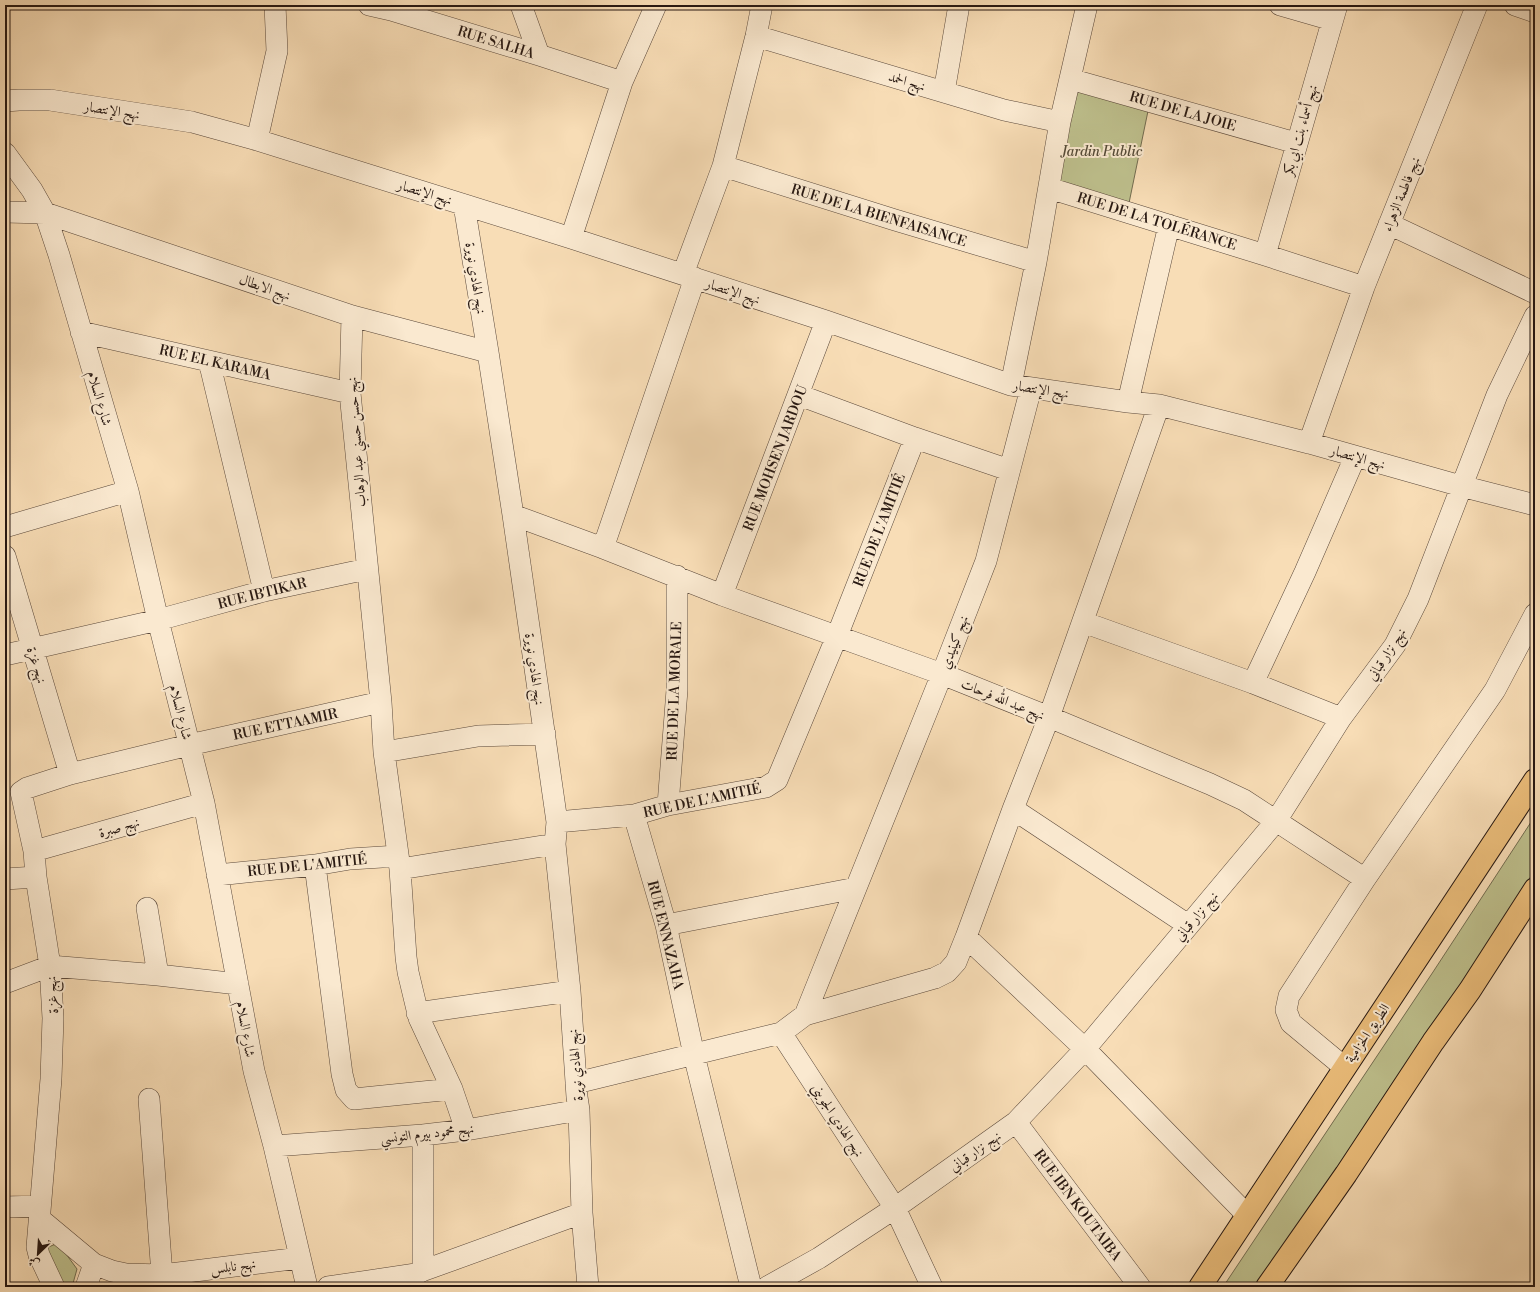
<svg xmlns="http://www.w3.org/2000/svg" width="1540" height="1292" viewBox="0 0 1540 1292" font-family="'Libre Bodoni',Amiri,serif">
<rect width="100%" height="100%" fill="#f8ddb6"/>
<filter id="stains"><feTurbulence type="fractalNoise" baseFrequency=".005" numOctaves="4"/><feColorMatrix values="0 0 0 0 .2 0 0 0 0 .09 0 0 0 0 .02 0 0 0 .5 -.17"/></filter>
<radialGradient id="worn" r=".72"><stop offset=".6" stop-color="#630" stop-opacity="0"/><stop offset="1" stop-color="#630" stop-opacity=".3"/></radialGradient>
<!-- green -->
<path fill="#bec08d" stroke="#726c50" d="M1076,89L1148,111L1129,203L1056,190Z
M1535,816V870L1463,982L1257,1287H1223L1433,972Z
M58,1243L77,1269L72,1287H60L44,1249Z"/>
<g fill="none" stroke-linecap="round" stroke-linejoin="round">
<defs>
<path id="minor" d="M369,5L391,10L539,55L622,82
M521,5L539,55
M1280,5L1332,20
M1515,5L1535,12
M756,36L1004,110L1060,122
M1070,79L1296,143
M944,92L959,5
M5,101L19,100H50L192,122L257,140L571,238L826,321L1011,385L1128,402L1159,405L1309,443L1461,486L1535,505
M257,140L277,51L275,5
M5,153L32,190L45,213L59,255L128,491L158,620L204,803L254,1071L274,1146L307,1287
M723,166L895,220L1036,262
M1049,188L1265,255L1364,287L1477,5
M464,205L488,352L513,515L603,548L722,595L942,674L1049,717L1210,784L1244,800L1365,879
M5,212L45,213L352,316L488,352
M1389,224L1535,293
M571,238L622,82L656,5
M1265,255L1337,5
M683,274L723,166L756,36L762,5
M352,316L350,393L381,702L384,752L400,869L406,957L408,972L419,1018L452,1089L466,1130
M81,332L350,393
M209,361L264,591
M1011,385L1036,262L1060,122L1087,5
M799,395L915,438L1009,470
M1128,402L1169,225
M1309,443L1364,287
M513,515L557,822
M5,527L128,491
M603,548L695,278
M5,556L70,774
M722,595L826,321
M1083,622L1253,683L1341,718
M5,655L158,620L264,591L367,569
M1253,683L1305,572L1355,457
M384,752L478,736L545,734
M668,805L677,690V576
M1013,809L1188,925
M634,815L666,925L694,1055L751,1287
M34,851L204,803
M315,865L342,1074L346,1090L354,1099L452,1089
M400,869L555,844
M217,875L315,865L350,859L398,856
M5,879L36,877
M147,908L158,975
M666,925L856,888
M966,937L1085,1049L1247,1215
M5,983L50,966L158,975L238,984
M417,1013L570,991
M805,1015L935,978L947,972L956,962L966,937L1013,809L1049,717L1159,405
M781,1033L895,1208L932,1287
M1344,1067L1291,1023L1286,1010L1289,996L1365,879L1495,690L1535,614
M576,1083L781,1033L805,1015L942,674L986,561L1031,388
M149,1099L162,1275
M1016,1122L1140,1287
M274,1146L423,1135L466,1130L579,1110
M5,1207L40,1206
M40,1219L94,1264L112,1271L126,1274L162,1275L300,1258
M422,1271L582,1213
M54,1287L39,1255L37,1247L51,1079L53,1018L50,966L36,877L34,851L21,792L27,788L70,774L189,745L381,702
M86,1287L94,1264
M328,1287L416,1274L422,1271L423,1265V1135
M588,1287L582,1213L579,1110L577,1097L570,991L555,844L557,822L634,815L668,805L766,787L777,780L837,636L915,438
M767,1287L819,1258L895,1208L1016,1122L1085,1049L1276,821L1341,718L1395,645L1418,599L1497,395L1535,316"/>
<path id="highway" d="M1200,1287L1535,780
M1267,1287L1346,1174L1433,1042L1470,990L1535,889"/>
</defs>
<!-- minor casing -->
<use href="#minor" stroke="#5b493b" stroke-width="22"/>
<!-- highway casing -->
<use href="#highway" stroke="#271812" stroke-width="24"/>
<!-- minor -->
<use href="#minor" stroke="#fae9d0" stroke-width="21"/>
<!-- highway -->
<use href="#highway" stroke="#ecbe7b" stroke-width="22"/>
</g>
<g text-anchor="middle" stroke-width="4" stroke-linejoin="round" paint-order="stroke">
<!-- street labels -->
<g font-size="14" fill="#271812" stroke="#fae9d0">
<text transform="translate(496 42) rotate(17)" y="5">RUE SALHA</text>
<text transform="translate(907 81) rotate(17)" y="5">نهج الحمد</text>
<text transform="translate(112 110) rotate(9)" y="5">نهج الإنتصار</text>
<text transform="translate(1183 111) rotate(16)" y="5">RUE DE LA JOIE</text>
<text transform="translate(1300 130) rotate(-74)" y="5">نهج أسماء بنت ابي بكر</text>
<text transform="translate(425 192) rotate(17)" y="5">نهج الإنتصار</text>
<text transform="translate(1401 194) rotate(-68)" y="5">نهج فاطمة الزهراء</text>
<text transform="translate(879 215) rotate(17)" y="5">RUE DE LA BIENFAISANCE</text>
<text transform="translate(1157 221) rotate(17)" y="5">RUE DE LA TOLÉRANCE</text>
<text transform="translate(476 278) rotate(81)" y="5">نهج الهادي نويرة</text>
<text transform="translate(265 287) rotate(19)" y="5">نهج الابطال</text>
<text transform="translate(733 291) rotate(18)" y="5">نهج الإنتصار</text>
<text transform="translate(215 362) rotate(13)" y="5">RUE EL KARAMA</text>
<text transform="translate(1041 389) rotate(9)" y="5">نهج الإنتصار</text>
<text transform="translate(100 398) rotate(74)" y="5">شارع السلام</text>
<text transform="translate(356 442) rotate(-94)" y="5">نهج حسن حسني عبد الوهاب</text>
<text transform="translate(1358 457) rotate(16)" y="5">نهج الإنتصار</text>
<text transform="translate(775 458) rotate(-69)" y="5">RUE MOHSEN JARDOU</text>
<text transform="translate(879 530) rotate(-69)" y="5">RUE DE L'AMITIÉ</text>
<text transform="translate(262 593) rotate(-14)" y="5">RUE IBTIKAR</text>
<text transform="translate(954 642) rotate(-69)" y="5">نهج كينيدي</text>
<text transform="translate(1386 654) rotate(-57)" y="5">نهج نزار قباني</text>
<text transform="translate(37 665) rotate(73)" y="5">نهج غزة</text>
<text transform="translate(535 669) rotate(82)" y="5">نهج الهادي نويرة</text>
<text transform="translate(674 691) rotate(-88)" y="5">RUE DE LA MORALE</text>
<text transform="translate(1003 699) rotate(22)" y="5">نهج عبد الله فرحات</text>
<text transform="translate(181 712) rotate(76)" y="5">شارع السلام</text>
<text transform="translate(285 724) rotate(-12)" y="5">RUE ETTAAMIR</text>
<text transform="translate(702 800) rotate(-12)" y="5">RUE DE L'AMITIÉ</text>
<text transform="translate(119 827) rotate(-16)" y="5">نهج صبرة</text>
<text transform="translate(307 865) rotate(-6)" y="5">RUE DE L'AMITIÉ</text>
<text transform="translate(1196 916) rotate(-50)" y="5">نهج نزار قباني</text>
<text transform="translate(666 935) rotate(76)" y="5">RUE ENNAZAHA</text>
<text transform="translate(52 995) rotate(-93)" y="5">نهج غزة</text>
<text transform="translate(246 1029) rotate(80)" y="5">شارع السلام</text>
<text transform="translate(1367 1033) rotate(-56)" y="5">الطريق الحزامية</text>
<text transform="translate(575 1065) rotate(-94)" y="5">نهج الهادي نويرة</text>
<text transform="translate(838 1120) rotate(57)" y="5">نهج الهادي الجويني</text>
<text transform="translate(427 1133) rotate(-6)" y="5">نهج محمود بيرم التونسي</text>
<text transform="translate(975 1151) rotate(-35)" y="5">نهج نزار قباني</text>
<text transform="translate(1078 1205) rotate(53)" y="5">RUE IBN KOUTAIBA</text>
<text transform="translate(233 1266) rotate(-7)" y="5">نهج نابلس</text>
</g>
<!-- park labels -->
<g font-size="14" font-style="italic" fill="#544a37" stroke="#fae9d0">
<text x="1102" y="156">Jardin Public</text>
</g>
</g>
<!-- margin -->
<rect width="1540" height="1292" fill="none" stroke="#f8ddb6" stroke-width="20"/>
<rect x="6" y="6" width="1528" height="1280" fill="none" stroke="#271812" stroke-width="2"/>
<rect x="10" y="10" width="1520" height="1272" fill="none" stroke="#271812"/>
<!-- north arrow -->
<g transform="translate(38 1254) rotate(205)" stroke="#fae9d0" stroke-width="3" paint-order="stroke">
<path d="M0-3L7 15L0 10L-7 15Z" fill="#271812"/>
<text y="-6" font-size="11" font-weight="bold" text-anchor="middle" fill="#271812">ش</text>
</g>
<rect width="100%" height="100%" filter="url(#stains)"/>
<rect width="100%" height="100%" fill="url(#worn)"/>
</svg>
